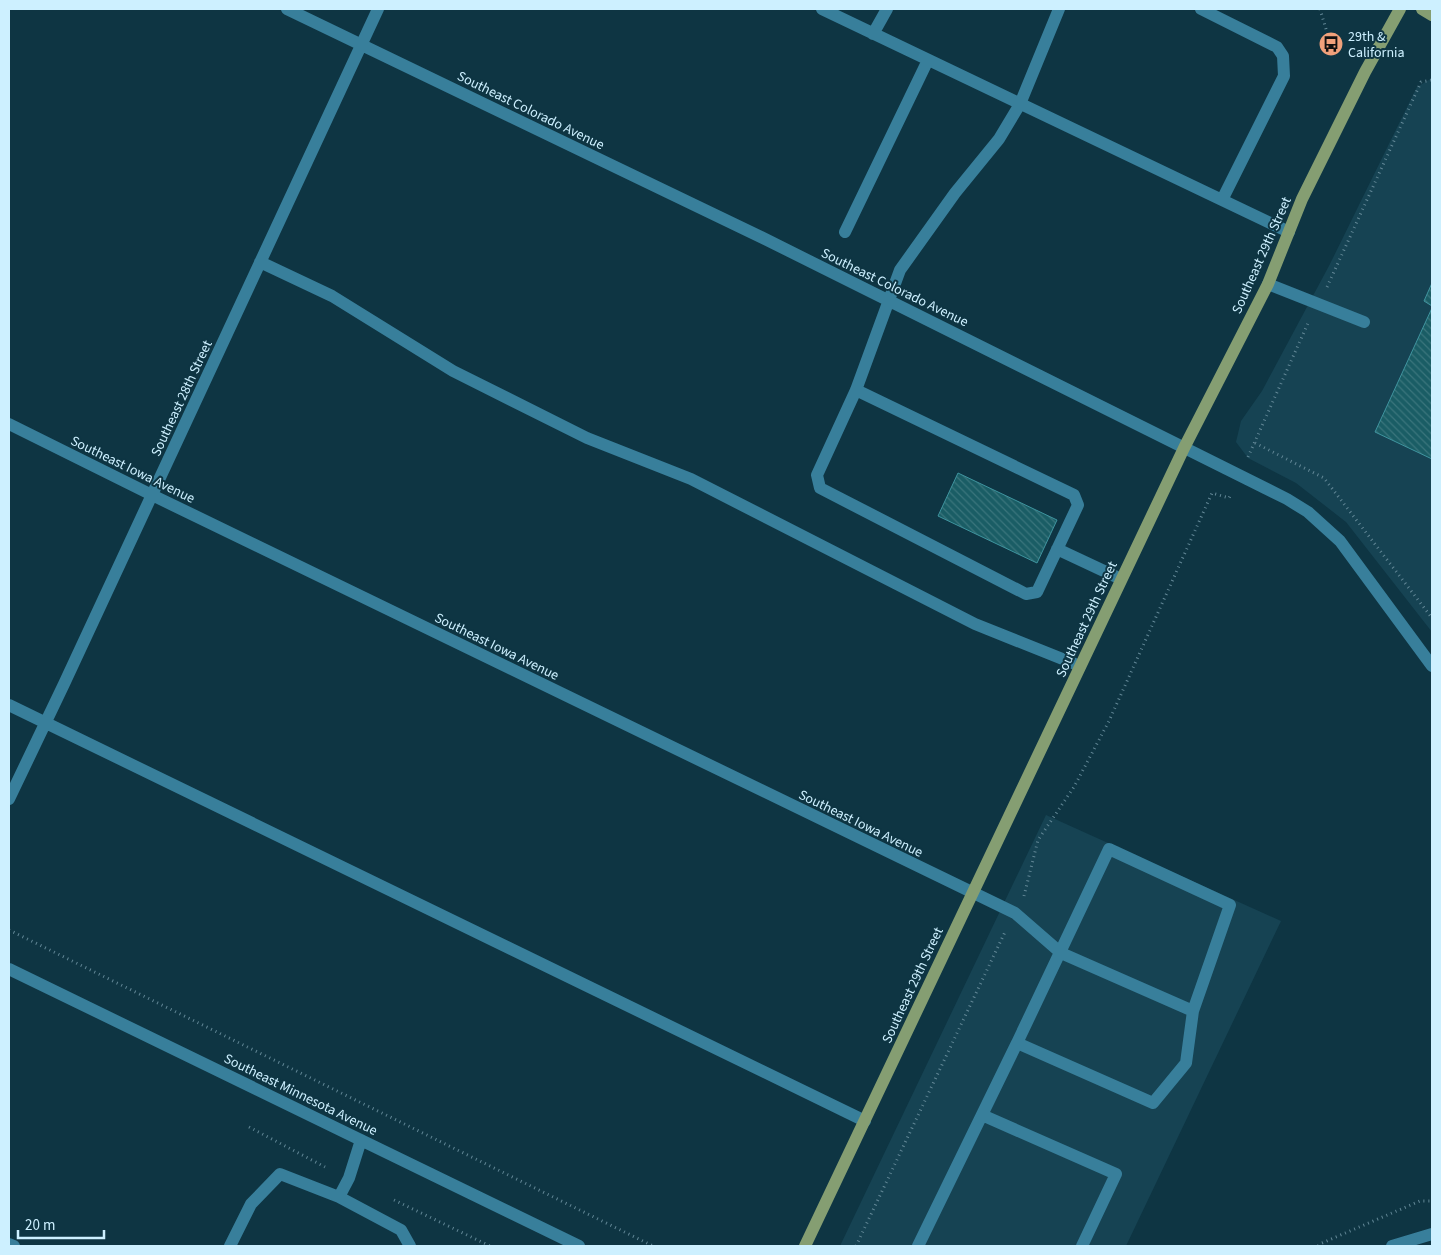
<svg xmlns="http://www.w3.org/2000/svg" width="1441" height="1255" viewBox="0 0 1441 1255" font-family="'Source Sans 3',sans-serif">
<defs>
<pattern id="building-back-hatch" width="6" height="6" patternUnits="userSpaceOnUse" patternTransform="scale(1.25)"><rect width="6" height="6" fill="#1a5d65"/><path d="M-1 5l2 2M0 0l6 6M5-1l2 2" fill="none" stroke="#3a757c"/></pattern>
</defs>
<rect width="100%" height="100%" fill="#0e3543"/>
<!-- built -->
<path fill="#164353" d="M1432,78V632L1346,522L1296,483L1248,458L1236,442L1241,421L1262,391L1330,264L1417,87Z
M1046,815L1281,921L1126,1246H840Z"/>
<!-- building -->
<path fill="url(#building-back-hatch)" stroke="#3f949f" d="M1432,283V306L1424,301Z
M1432,308V459L1375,432Z
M958,473L1057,520L1037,563L938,516Z"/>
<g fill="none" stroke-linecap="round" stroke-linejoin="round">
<!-- path -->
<path stroke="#628796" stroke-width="3" stroke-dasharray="1 4" stroke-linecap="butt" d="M1320,9L1329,39
M1327,287L1421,82L1432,80
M1255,443L1324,478L1432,618
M1248,457L1309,321
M1024,896L1038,840L1074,787L1109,721L1212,493L1229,498L1231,494
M9,930L653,1246
M249,1127L325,1167
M394,1200L490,1246
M856,1246L1005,932
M1318,1246L1322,1243L1420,1201H1432"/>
<!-- minor -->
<path stroke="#387f9b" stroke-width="12" d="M287,9L763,238L1287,499L1308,512L1340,541L1432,666
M822,9L1289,232
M1201,9L1277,47L1283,56L1284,76L1222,200
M873,34L887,9
M845,232L928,60
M260,262L332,296L453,371L587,438L691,479L975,624L1080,666
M1268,284L1364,322
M856,390L1074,495L1078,505L1037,592L1026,594L820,488L817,475L856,390L900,270L955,193L999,139L1020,104L1059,9
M9,424L152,495L1015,913L1061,953L1193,1011
M1057,549L1121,579
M9,705L865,1121
M9,799L64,684L378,9
M1109,849L1230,905L1193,1011L1186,1063L1153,1103L1017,1043Z
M9,969L579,1246
M982,1115L1116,1174L1082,1246
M339,1197L349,1178L361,1140
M9,1244L14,1246
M230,1246L251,1204L280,1174L339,1197L401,1230L410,1246
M918,1246L1017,1043
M1392,1246L1432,1234"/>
<!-- major -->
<path stroke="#859e72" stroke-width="12" d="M1422,9L1432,15
M805,1246L1184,448L1268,284L1302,199L1365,72L1400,9"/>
</g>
<!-- icons -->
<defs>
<symbol id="bus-disc" viewBox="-11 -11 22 22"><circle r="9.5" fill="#f1a17b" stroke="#0e3543"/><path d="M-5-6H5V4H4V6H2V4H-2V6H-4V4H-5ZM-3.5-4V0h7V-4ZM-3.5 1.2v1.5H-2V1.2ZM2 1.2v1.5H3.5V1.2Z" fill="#111"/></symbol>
</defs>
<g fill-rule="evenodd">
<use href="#bus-disc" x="1317" y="30" width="28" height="28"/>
</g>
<g text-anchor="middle" stroke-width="4" stroke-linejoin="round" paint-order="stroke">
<!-- poi labels -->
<g font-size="14" fill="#cdf0ff" stroke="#0e3543" text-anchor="start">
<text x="1348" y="41">29th &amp;<tspan x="1348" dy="16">California</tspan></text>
</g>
<!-- street labels -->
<g font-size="14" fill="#cdf0ff" stroke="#0e3543">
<text transform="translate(531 110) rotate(26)" y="5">Southeast Colorado Avenue</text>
<text transform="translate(1261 255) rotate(-66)" y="5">Southeast 29th Street</text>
<text transform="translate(895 287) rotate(26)" y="5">Southeast Colorado Avenue</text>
<text transform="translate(181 398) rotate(-65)" y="5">Southeast 28th Street</text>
<text transform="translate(133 469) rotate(26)" y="5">Southeast Iowa Avenue</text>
<text transform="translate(1086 619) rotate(-65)" y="5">Southeast 29th Street</text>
<text transform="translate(497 646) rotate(26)" y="5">Southeast Iowa Avenue</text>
<text transform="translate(861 823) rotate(26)" y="5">Southeast Iowa Avenue</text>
<text transform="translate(912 985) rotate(-65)" y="5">Southeast 29th Street</text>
<text transform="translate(301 1094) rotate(26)" y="5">Southeast Minnesota Avenue</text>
</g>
</g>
<!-- border -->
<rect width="1441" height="1255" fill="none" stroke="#cdf0ff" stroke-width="20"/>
<!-- scale -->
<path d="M18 1230v8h86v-8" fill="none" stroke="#cdf0ff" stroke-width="2.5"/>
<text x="25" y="1230" font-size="15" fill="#cdf0ff" stroke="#0e3543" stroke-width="4" paint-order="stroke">20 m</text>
</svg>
